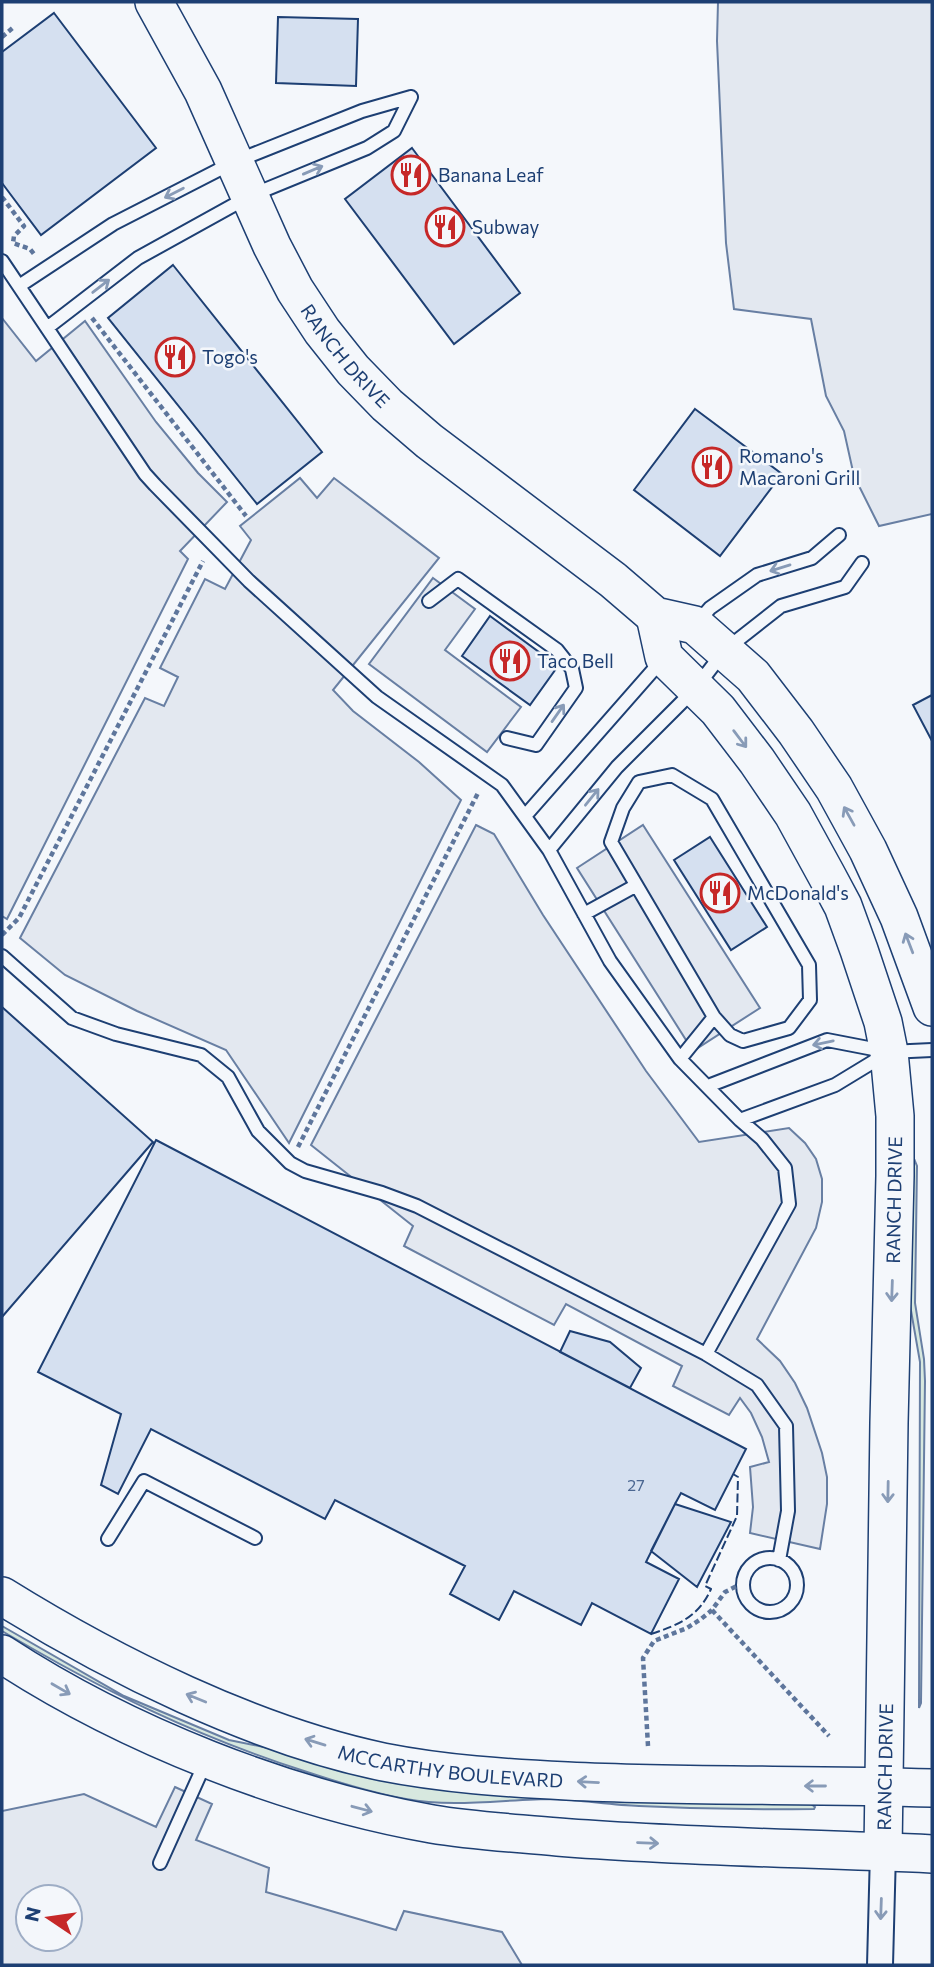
<svg xmlns="http://www.w3.org/2000/svg" width="934" height="1967" viewBox="0 0 934 1967" font-family="Commissioner,sans-serif">
<rect width="100%" height="100%" fill="#f4f7fb"/>
<!-- green -->
<path fill="#d7e8df" stroke="#687fa3" stroke-width="2" d="M915,1161L917,1166L915,1303L924,1359L925,1381L921,1703L919,1708L920,1362L910,1305L912,1166Z
M2,1626L124,1696L229,1740L308,1756L810,1803L815,1807L814,1809C755,1810 697,1809 639,1806C611,1805 582,1800 554,1799C507,1799 453,1808 406,1799C372,1793 337,1782 304,1771C195,1736 100,1689 2,1631Z"/>
<!-- parking -->
<path fill="#e3e8f0" stroke="#687fa3" stroke-width="2" fill-rule="evenodd" d="M718,2H932V514L879,526L854,476L844,431L826,396L811,319L734,309L726,243L717,41Z
M2,318L36,361L85,321L156,422L198,473L227,502L180,551L188,559L7,919L2,916Z
M300,478L317,498L334,478L439,558L333,690L353,711L419,762L461,800L289,1143L226,1050L137,1011L65,975L20,938L145,698L164,706L178,677L160,668L205,579L225,589L251,540L240,526Z
M433,578L475,609L445,650L521,707L487,752L369,664Z
M476,825L494,834L543,915L646,1071L699,1142L789,1128L805,1143L816,1159L822,1179V1202L816,1228L757,1339L780,1361L795,1383L807,1408L822,1453L827,1477V1504L820,1549L750,1533L753,1507L750,1467L769,1462L762,1437L751,1413L740,1398L729,1415L673,1386L682,1366L566,1304L554,1325L404,1246L413,1226L311,1145Z
M643,825L760,1008L693,1051L577,868Z
M175,1787L212,1804L196,1840L269,1868L266,1892L396,1930L404,1911L502,1932L522,1965H2V1811L84,1794L156,1827ZM28,1897H70V1939H28Z"/>
<!-- building -->
<path fill="#d5e0f0" stroke="#1d3f73" stroke-width="2" d="M54,13L156,148L41,235L2,183V52Z
M278,17L358,19L356,86L276,83Z
M412,148L520,293L454,344L345,199Z
M173,265L322,452L257,504L108,318Z
M695,409L782,474L720,556L634,490Z
M490,616L558,666L530,705L462,656Z
M932,695V741L913,705Z
M710,837L767,927L731,950L674,860Z
M2,1007L153,1142L2,1317Z
M156,1140L746,1449L715,1510L681,1493L675,1504L646,1562L679,1579L651,1634L592,1603L581,1625L514,1591L499,1620L450,1594L465,1566L335,1500L325,1519L151,1429L118,1494L101,1485L121,1414L38,1372Z
M570,1331L610,1342L641,1368L630,1388L560,1352Z
M675,1504L731,1522L697,1587L651,1551Z"/>
<g fill="none" stroke-linecap="round" stroke-linejoin="round">
<defs>
<path id="lane" d="M2,261L145,474L155,485L249,581L377,697L502,785L549,850L610,961L680,1059L740,1120L762,1139L785,1168L789,1204L706,1354
M19,286L113,224L234,162L362,111L411,97
M47,328L138,258L250,196L367,148L394,131L411,97
M429,601L458,579L557,650L572,669L576,688L536,745L507,738
M696,624L710,608L757,575L812,558L839,535
M672,775L712,799L809,965L810,1000L789,1028L743,1041L730,1035L714,1017L611,842L623,808L639,782Z
M525,816L662,660
M549,850L617,767L695,689L725,650L781,606L845,587L862,563
M584,914L635,886
M2,956L72,1018L116,1034L201,1055L228,1077L258,1131L290,1163L305,1171L382,1193L417,1206L706,1354L757,1385L786,1426L788,1511L779,1560
M680,1059L714,1017
M708,1086L827,1040L889,1052L932,1050
M740,1120L835,1085L886,1054
M108,1539L144,1481L255,1538
M743 1585a27 27 0 1 1 54 0a27 27 0 1 1-54 0Z
M160,1863L206,1761"/>
<path id="street" d="M880,1965L883,1852"/>
<g id="secondary">
<path id="s1" d="M154,2L203,91L272,246L295,290L322,331L353,370L387,405L429,441L613,580L655,616L695,625L753,676L796,732L834,788L868,850L899,917L932,1007"/>
<path d="M655,616L664,657L718,710L757,761L793,814L827,876L843,906L859,950L883,1022L889,1052L895,1116V1176L889,1423L883,1852"/>
<path id="s2" d="M2,1596C113,1665 254,1735 383,1762C444,1774 506,1778 567,1781C689,1787 811,1784 932,1788"/>
<path d="M2,1654C126,1735 286,1798 432,1824C473,1831 516,1833 558,1837C682,1847 807,1848 932,1854"/>
</g>
</defs>
<!-- lane casing -->
<use href="#lane" stroke="#1d3f73" stroke-width="16"/>
<!-- street casing -->
<use href="#street" stroke="#1d3f73" stroke-width="28"/>
<!-- secondary casing -->
<use href="#secondary" stroke="#1d3f73" stroke-width="40"/>
<!-- path -->
<path stroke="#5e769c" stroke-width="4.5" stroke-dasharray="5 3.5" stroke-linecap="butt" d="M2,37L15,26
M2,197L24,226L14,236L13,243L30,249L34,254
M92,318L246,516
M2,935L19,918L203,561
M298,1147L478,793
M712,1610L829,1736
M648,1746L643,1658L654,1641L687,1628L701,1619L712,1610L725,1592L743,1583"/>
<!-- lane -->
<use href="#lane" stroke="#f4f7fb" stroke-width="12"/>
<!-- street -->
<use href="#street" stroke="#f4f7fb" stroke-width="24"/>
<!-- secondary -->
<use href="#secondary" stroke="#f4f7fb" stroke-width="37"/>
<!-- fence -->
<path stroke="#1d3f73" stroke-width="2" stroke-dasharray="9 3.5" stroke-linecap="butt" d="M651,1634C679,1625 699,1616 711,1589L705,1586L737,1516L738,1477L733,1474"/>
</g>
<!-- one-way arrows -->
<defs><path id="oneway-shaft" d="M-6 0H5M1.5-3L5.5 0L1.5 3" fill="none" stroke-width="1.6" stroke-linecap="round" stroke-linejoin="round" transform="scale(1.75)"/></defs>
<g stroke="#889bb7">
<use href="#oneway-shaft" transform="translate(313 170) rotate(-23)"/>
<use href="#oneway-shaft" transform="translate(174 193) rotate(153)"/>
<use href="#oneway-shaft" transform="translate(101 286) rotate(-38)"/>
<use href="#oneway-shaft" transform="translate(780 568) rotate(163)"/>
<use href="#oneway-shaft" transform="translate(558 713) rotate(-55)"/>
<use href="#oneway-shaft" transform="translate(740 739) rotate(53)"/>
<use href="#oneway-shaft" transform="translate(592 797) rotate(-51)"/>
<use href="#oneway-shaft" transform="translate(849 816) rotate(-119)"/>
<use href="#oneway-shaft" transform="translate(909 943) rotate(-111)"/>
<use href="#oneway-shaft" transform="translate(823 1043) rotate(168)"/>
<use href="#oneway-shaft" transform="translate(892 1291) rotate(92)"/>
<use href="#oneway-shaft" transform="translate(888 1492) rotate(91)"/>
<use href="#oneway-shaft" transform="translate(61 1689) rotate(30)"/>
<use href="#oneway-shaft" transform="translate(196 1698) rotate(-158)"/>
<use href="#oneway-shaft" transform="translate(315 1742) rotate(-163)"/>
<use href="#oneway-shaft" transform="translate(588 1782) rotate(-177)"/>
<use href="#oneway-shaft" transform="translate(815 1786) rotate(-180)"/>
<use href="#oneway-shaft" transform="translate(362 1809) rotate(15)"/>
<use href="#oneway-shaft" transform="translate(648 1843) rotate(2)"/>
<use href="#oneway-shaft" transform="translate(881 1909) rotate(92)"/>
</g>
<!-- icons -->
<defs>
<symbol id="restaurant-ring" viewBox="-11 -11 22 22"><circle r="9.5" fill="#f4f7fb" stroke="#c62828" stroke-width="1.5"/><path d="M-5-6h1v4h1v-4h1v4h1v-4h1v5L-1.5 .5V6h-2V.5L-5-1ZM5-6V6H3V1.5H1.5Q1.5-4 5-6Z" fill="#c62828"/></symbol>
</defs>
<g fill-rule="evenodd">
<use href="#restaurant-ring" x="389" y="153" width="44" height="44"/>
<use href="#restaurant-ring" x="423" y="205" width="44" height="44"/>
<use href="#restaurant-ring" x="153" y="335" width="44" height="44"/>
<use href="#restaurant-ring" x="690" y="445" width="44" height="44"/>
<use href="#restaurant-ring" x="488" y="639" width="44" height="44"/>
<use href="#restaurant-ring" x="698" y="871" width="44" height="44"/>
</g>
<g text-anchor="middle" stroke-width="5" stroke-linejoin="round" paint-order="stroke">
<!-- number labels -->
<g font-size="16" fill="#4b6792">
<text x="636" y="1491">27</text>
</g>
<!-- poi labels -->
<g font-size="19" fill="#1d3f73" stroke="#f4f7fb" text-anchor="start">
<text x="438" y="182">Banana Leaf</text>
<text x="472" y="234">Subway</text>
<text x="202" y="364">Togo's</text>
<text x="739" y="463">Romano's<tspan x="739" dy="22">Macaroni Grill</tspan></text>
<text x="537" y="668">Taco Bell</text>
<text x="747" y="900">McDonald's</text>
</g>
<!-- street labels -->
<g font-size="19" fill="#1d3f73" stroke="#f4f7fb">
<text dy="7" stroke="none"><textPath href="#s1" startOffset="404">RANCH DRIVE</textPath></text>
<text transform="translate(894 1200) rotate(-89)" y="7">RANCH DRIVE</text>
<text dy="7" stroke="none"><textPath href="#s2" startOffset="485">MCCARTHY BOULEVARD</textPath></text>
<text transform="translate(885 1767) rotate(-89)" y="7">RANCH DRIVE</text>
</g>
</g>
<!-- border -->
<rect width="934" height="1967" fill="none" stroke="#1d3f73" stroke-width="7"/>
<!-- north arrow -->
<g transform="translate(49 1918) rotate(283)"><circle r="33" fill="#f4f7fb" stroke="#9eadc5" stroke-width="2"/>
<path d="M0-5L12 26L0 18L-12 26Z" fill="#c62828"/>
<text y="-10" font-size="19" font-weight="bold" text-anchor="middle" fill="#1d3f73">N</text>
</g>
</svg>
